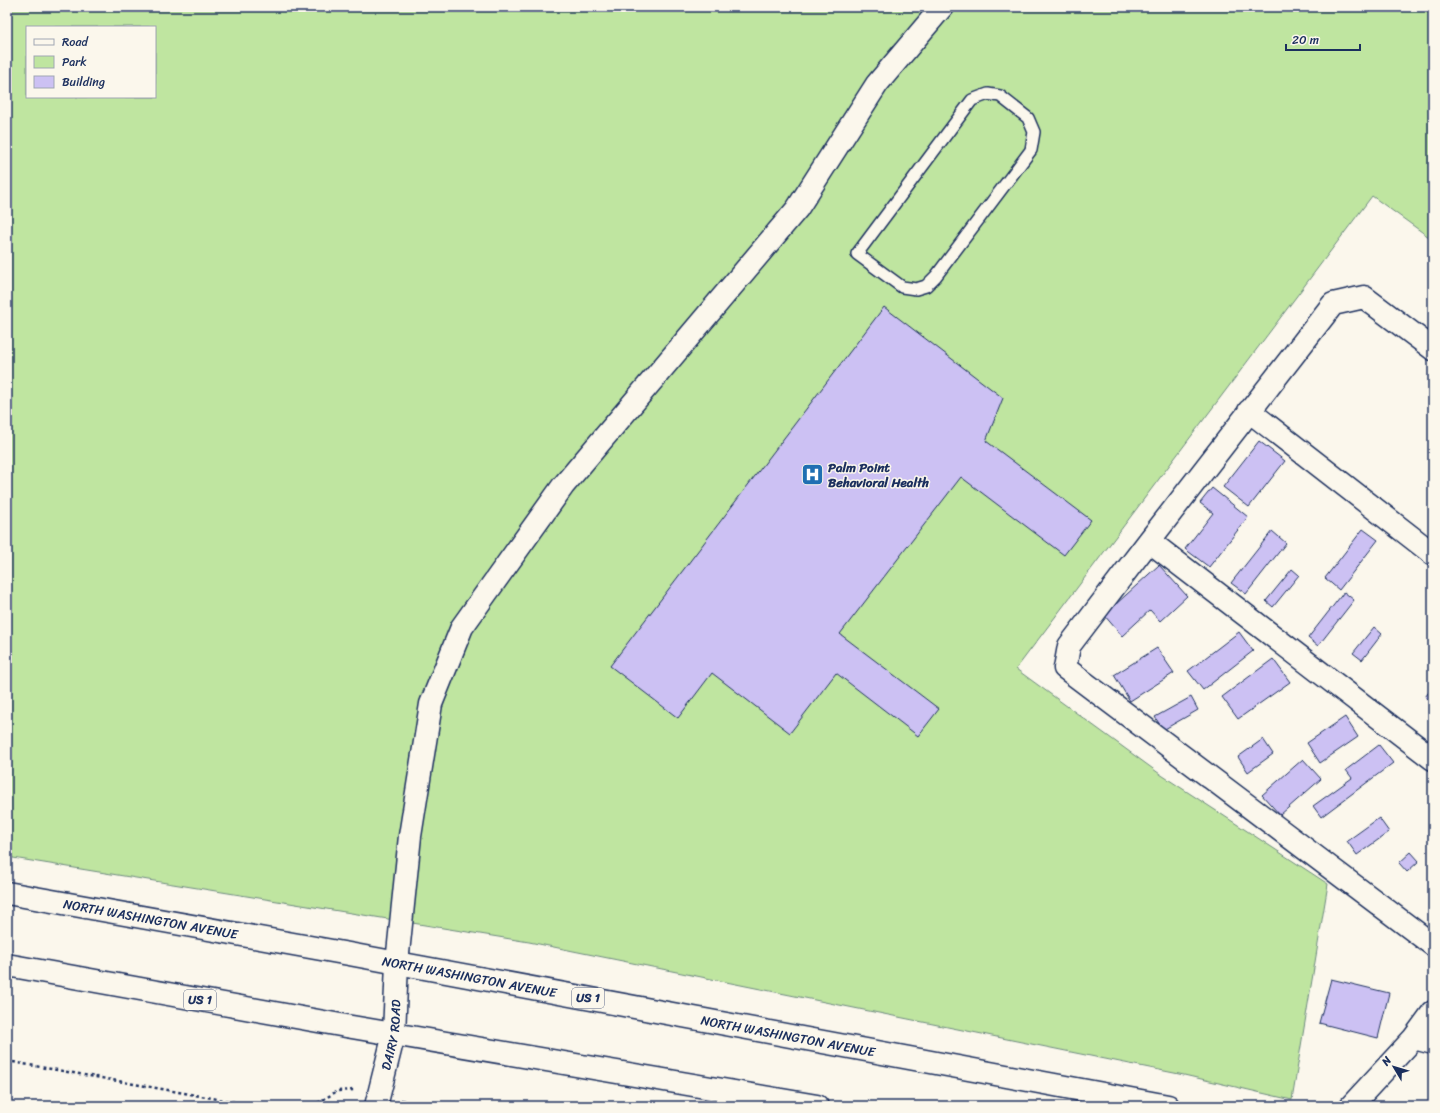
<svg xmlns="http://www.w3.org/2000/svg" width="1440" height="1113" viewBox="0 0 1440 1113" font-family="Sriracha,sans-serif">
<rect width="100%" height="100%" fill="#fbf7ec"/>
<filter id="ink" filterUnits="userSpaceOnUse"><feTurbulence type="fractalNoise" baseFrequency=".025" numOctaves="2"/><feDisplacementMap in="SourceGraphic" scale="8" xChannelSelector="R" yChannelSelector="G"/><feConvolveMatrix kernelMatrix="1 2 1 2 8 2 1 2 1" color-interpolation-filters="sRGB"/></filter>
<g filter="url(#ink)">
<!-- green -->
<path fill="#bfe5a0" stroke="#6d8a7f" fill-rule="evenodd" d="M7,7H1433V240L1372,196L1016,669L1160,774L1328,884L1292,1100L1184,1075L529,942L7,857ZM27,27H155V97H27Z"/>
<!-- building -->
<path fill="#ccc1f3" stroke="#1b2f5e" d="M884,307L1003,398L986,441L1091,520L1064,555L961,477L840,634L939,709L918,736L836,673L790,733L712,673L678,718L610,666Z
M1259,441L1285,461L1249,507L1223,487Z
M1212,488L1248,517L1209,567L1185,549L1213,513L1200,503Z
M1363,529L1378,540L1339,590L1325,578Z
M1272,531L1286,543L1246,594L1231,583Z
M1159,565L1187,596L1160,621L1150,610L1122,636L1104,615Z
M1292,569L1299,575L1273,607L1266,601Z
M1344,592L1354,600L1318,646L1308,638Z
M1374,627L1382,634L1362,660L1353,653Z
M1239,632L1253,651L1203,690L1188,671Z
M1157,648L1174,673L1130,701L1114,675Z
M1273,659L1290,682L1238,719L1222,697Z
M1433,687V703L1425,697Z
M1191,697L1198,710L1163,730L1155,717Z
M1345,717L1358,737L1320,763L1307,743Z
M1263,739L1273,754L1248,772L1238,757Z
M1379,745L1393,763L1321,817L1313,806L1352,778L1346,770Z
M1303,759L1321,779L1280,815L1262,795Z
M1379,818L1389,832L1357,855L1347,841Z
M1411,852L1419,861L1407,872L1399,863Z
M1331,979L1389,993L1378,1038L1319,1023Z"/>
<g fill="none" stroke-linecap="round" stroke-linejoin="round">
<defs>
<path id="lane" d="M988,94L1000,96L1028,118L1034,132L1031,150L936,276L926,286L916,289L902,287L857,254L972,100Z"/>
<path id="street" d="M1433,349L1364,297L1333,304L1149,541L1069,646L1065,668L1433,945
M1249,411L1433,554
M1149,541L1433,759
M397,963L410,836L431,704L462,627L563,486L797,209L877,84L942,7
M1414,1038L1433,1012
M1351,1106L1414,1038L1433,1043"/>
<g id="secondary">
<path id="s1" d="M376,1106L394,1034L397,963"/>
</g>
<g id="primary">
<path id="s2" d="M7,893L349,954L1168,1106"/>
<path d="M7,965L346,1026L817,1106"/>
</g>
</defs>
<!-- lane casing -->
<use href="#lane" stroke="#1b2f5e" stroke-width="14"/>
<!-- street casing -->
<use href="#street" stroke="#1b2f5e" stroke-width="25"/>
<!-- secondary casing -->
<use href="#secondary" stroke="#1b2f5e" stroke-width="25"/>
<!-- primary casing -->
<use href="#primary" stroke="#1b2f5e" stroke-width="25"/>
<!-- path -->
<path stroke="#1b2f5e" stroke-width="2.5" stroke-dasharray="3 3" stroke-linecap="butt" d="M7,1061L256,1106
M401,1100L412,1103L416,1106
M306,1106L318,1103L337,1091L355,1090"/>
<!-- lane -->
<use href="#lane" stroke="#fbf7ec" stroke-width="11"/>
<!-- street -->
<use href="#street" stroke="#fbf7ec" stroke-width="22"/>
<!-- secondary -->
<use href="#secondary" stroke="#fbf7ec" stroke-width="22"/>
<!-- primary -->
<use href="#primary" stroke="#fbf7ec" stroke-width="22"/>
</g>
</g>
<!-- icons -->
<defs>
<symbol id="hospital-square" viewBox="-11 -11 22 22"><rect x="-9" y="-9" width="18" height="18" rx="4" fill="#1f6fb2" stroke="#fbf7ec"/><path d="M-5-5h3v3.5h4V-5h3V5h-3V1.5h-4V5h-3Z" fill="#fff"/></symbol>
</defs>
<g fill-rule="evenodd">
<use href="#hospital-square" x="800" y="462" width="25" height="25"/>
</g>
<g text-anchor="middle" stroke-width="3" stroke-linejoin="round" paint-order="stroke">
<!-- shield labels -->
<g fill="#fbf7ec" stroke="#5e6b89" stroke-width="1">
<rect x="572" y="988" width="32" height="20" rx="3"/>
<rect x="184" y="990" width="32" height="20" rx="3"/>
</g>
<g font-size="12" font-weight="bold" fill="#1b2f5e">
<text x="588" y="1002">US 1</text>
<text x="200" y="1004">US 1</text>
</g>
<!-- poi labels -->
<g font-size="13" font-weight="bold" fill="#1b2f5e" stroke="#fbf7ec" text-anchor="start">
<text x="828" y="472">Palm Point<tspan x="828" dy="15">Behavioral Health</tspan></text>
</g>
<!-- street labels -->
<g font-size="13" fill="#1b2f5e" stroke="#fbf7ec">
<text dy="5" stroke="none"><textPath href="#s2" startOffset="146">NORTH WASHINGTON AVENUE</textPath></text>
<text dy="5" stroke="none"><textPath href="#s2" startOffset="470">NORTH WASHINGTON AVENUE</textPath></text>
<text dy="5" stroke="none"><textPath href="#s1" startOffset="73">DAIRY ROAD</textPath></text>
<text dy="5" stroke="none"><textPath href="#s2" startOffset="794">NORTH WASHINGTON AVENUE</textPath></text>
</g>
</g>
<!-- margin -->
<rect width="1440" height="1113" fill="none" stroke="#fbf7ec" stroke-width="24"/>
<rect x="12" y="12" width="1416" height="1089" fill="none" stroke="#1b2f5e" stroke-width="1.5" filter="url(#ink)"/>
<!-- legend -->
<rect x="26" y="26" width="130" height="72" fill="#fbf7ec" stroke="#a1a7b3"/>
<rect x="34" y="39" width="20" height="6" fill="#fbf7ec" stroke="#a1a7b3"/>
<text x="62" y="46" font-size="12" fill="#1b2f5e">Road</text>
<rect x="34" y="56" width="20" height="12" fill="#bfe5a0" stroke="#a1a7b3"/>
<text x="62" y="66" font-size="12" fill="#1b2f5e">Park</text>
<rect x="34" y="76" width="20" height="12" fill="#ccc1f3" stroke="#a1a7b3"/>
<text x="62" y="86" font-size="12" fill="#1b2f5e">Building</text>
<!-- north arrow -->
<g transform="translate(1394 1067) rotate(308)" stroke="#fbf7ec" stroke-width="3" paint-order="stroke">
<path d="M0-3L7 15L0 10L-7 15Z" fill="#1b2f5e"/>
<text y="-6" font-size="11" font-weight="bold" text-anchor="middle" fill="#1b2f5e">N</text>
</g>
<!-- scale -->
<path d="M1286 44v6h74v-6" fill="none" stroke="#1b2f5e" stroke-width="2"/>
<text x="1292" y="44" font-size="12" fill="#1b2f5e" stroke="#fbf7ec" stroke-width="3" paint-order="stroke">20 m</text>
</svg>
